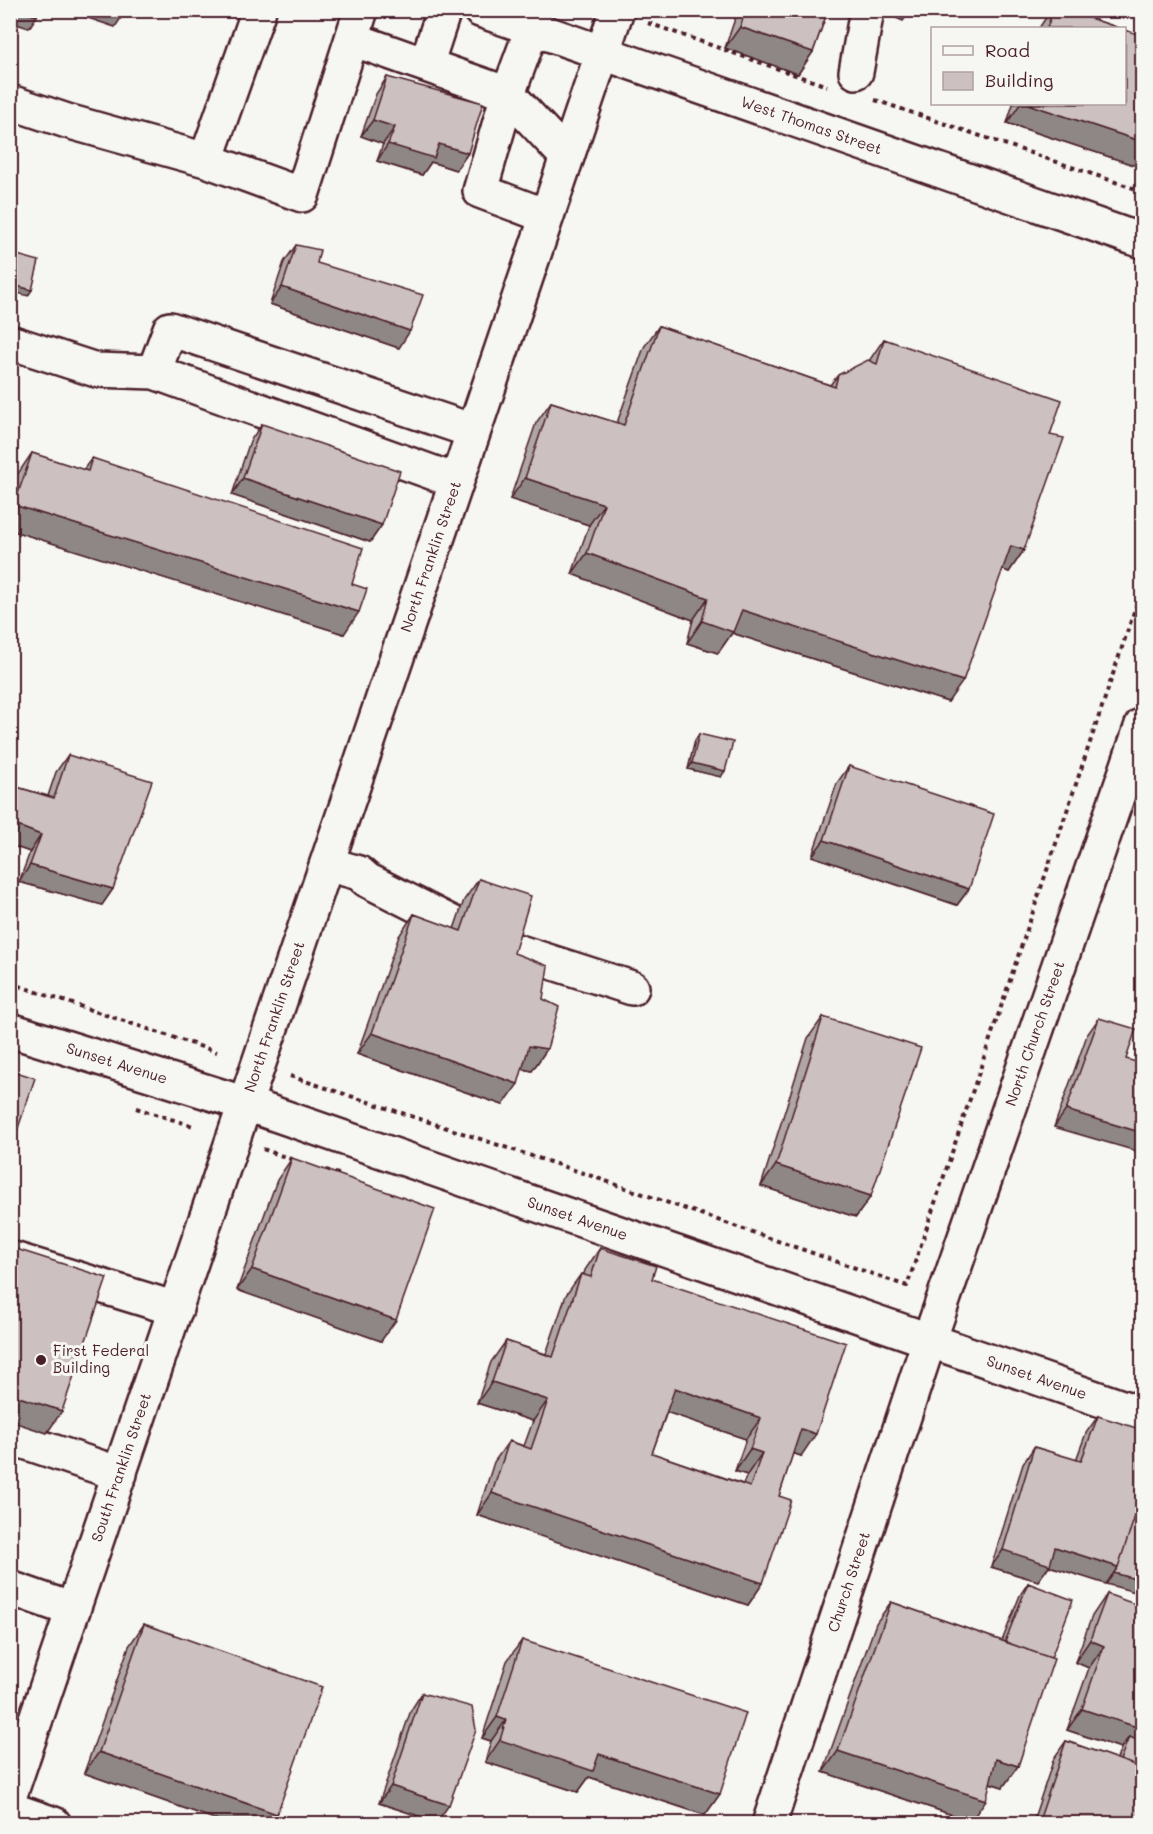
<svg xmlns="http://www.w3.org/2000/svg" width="1153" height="1834" viewBox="0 0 1153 1834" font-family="Mali,sans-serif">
<rect width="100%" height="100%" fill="#f6f6f2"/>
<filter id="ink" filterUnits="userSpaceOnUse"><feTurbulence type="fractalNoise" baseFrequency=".0167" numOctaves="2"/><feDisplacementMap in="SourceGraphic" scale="12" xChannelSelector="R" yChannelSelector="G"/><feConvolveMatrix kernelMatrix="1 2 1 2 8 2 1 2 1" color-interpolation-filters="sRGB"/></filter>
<g filter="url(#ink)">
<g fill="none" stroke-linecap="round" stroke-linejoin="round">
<defs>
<path id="minor" d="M352,39L508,94L532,29
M426,65L444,10
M856,72L867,10
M508,94L480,191L546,216
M508,94L567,157
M10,102L67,121L206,160L259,10
M206,160L302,195L361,10
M10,342L96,370L154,372L456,481
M154,372L170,329L473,431
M327,864L359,873L367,880L456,925
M507,948L632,988
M10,1258L176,1309
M10,1437L120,1474
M10,1588L73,1610
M10,1809L54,1824"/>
<g id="major">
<path id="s1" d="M480,10L1142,241"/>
<path id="s2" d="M10,1030L246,1104L1142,1414"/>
<path id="s3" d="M10,1795L617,10"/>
<path id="s4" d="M769,1824L929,1341L1142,725"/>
</g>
</defs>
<!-- minor casing -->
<use href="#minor" stroke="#4a1f2b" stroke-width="38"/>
<!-- major casing -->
<use href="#major" stroke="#4a1f2b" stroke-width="38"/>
<!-- path -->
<path stroke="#4a1f2b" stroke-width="4" stroke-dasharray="4.5 4.5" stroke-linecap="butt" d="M648,23L827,86
M875,100L1142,191
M10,983L217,1052
M290,1076L574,1170L907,1286L1142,588
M136,1108L193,1126
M263,1149L296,1161
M326,1170L341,1175"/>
<!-- minor -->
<use href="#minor" stroke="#f6f6f2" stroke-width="33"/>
<!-- major -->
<use href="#major" stroke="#f6f6f2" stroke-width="33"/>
</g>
<!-- wall -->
<path fill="#afa6a5" stroke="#4a1f2b" stroke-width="1.5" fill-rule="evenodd" d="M738,10H828L813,52L798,74L725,48Z
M1051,10H1066L1119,28H1039Z
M1143,36V168L1007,123L1013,104H1125Z
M387,77L468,153L456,170L431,162L422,175L377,161L383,144L361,136L376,94Z
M296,245L317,263L399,348L270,304L284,262Z
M659,326L830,385L838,375L869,361L884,339L1050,435L1024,550L1009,572L1002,569L948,702L732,633L718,653L687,643L693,620L572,574L589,525L510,499L536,423L551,402L617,423L644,347Z
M262,424L382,525L370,542L232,495L250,441Z
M32,453L83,470L92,458L352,584L344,634L10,530V492L17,475Z
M699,734L721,777L688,769L695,740Z
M68,755L113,889L102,905L19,882L30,852L10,845V785L48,796L56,772Z
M849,766L969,889L957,905L812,856L837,783Z
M479,879L514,953L543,999L547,1049L532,1071L522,1069L503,1105L357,1054L399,936L414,914L454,929L464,900Z
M823,1017L871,1196L856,1217L761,1186L808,1038Z
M1099,1018L1126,1059L1054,1127L1087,1035Z
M292,1158L381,1341L237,1290L277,1180Z
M600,1248L652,1279L801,1456L793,1453L779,1496L763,1583L748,1605L477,1515L494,1462L509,1441L524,1446L533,1421L477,1403L491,1362L506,1341L546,1354L566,1295L581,1274H584L585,1270ZM667,1412L746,1439L735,1471L747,1475L743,1484L652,1453Z
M1098,1416L1143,1581L1135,1592L1049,1566L1038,1581L991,1567L1023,1464L1034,1447L1076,1460L1086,1433Z
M1028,1583L1051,1658L1018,1766L1003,1787L990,1783L971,1821L823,1772L876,1623L891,1602L1002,1641L1020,1595Z
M1107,1594L1143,1824H1032L1054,1758L1066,1741L1117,1759L1121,1748L1067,1730L1089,1668L1075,1662L1092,1616Z
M144,1624L277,1814L271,1824H229L84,1773L129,1646Z
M522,1640L720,1794L705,1815L589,1777L578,1792L485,1762L491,1741L482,1738L507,1661Z
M422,1693L437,1822L379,1803L411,1710Z"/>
<!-- shaded-wall -->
<path fill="#8f8786" stroke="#4a1f2b" stroke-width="1.5" d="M10,10H18L37,16L29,28L10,22Z
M64,10H108L123,15L115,27Z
M878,10H925L922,15L910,11L903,21Z
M740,27L813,52L798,74L725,48Z
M1020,104H1028L1143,142V168L1007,123Z
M373,120L395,127L383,144L361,136Z
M388,144H439L468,153L456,170L431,162L422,175L377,161Z
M10,284L32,290L28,296L10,291Z
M282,287L410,331L399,348L270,304Z
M243,478L382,525L370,542L232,495Z
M525,478L604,504L589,525L510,499Z
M14,505L359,612L344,634L10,530V509Z
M1011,546L1024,550L1009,572L996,567Z
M587,553L708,598L693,620L572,574Z
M742,610L963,681L948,702L732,633L718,653L687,643L702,621Z
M692,763L725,771L721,777L688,769Z
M10,823L41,835L30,852L10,845Z
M824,840L969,889L957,905L812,856Z
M30,865L113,889L102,905L19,882Z
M372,1033L518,1084L503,1105L357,1054Z
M529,1046L547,1049L532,1071L514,1067Z
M1066,1110L1143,1133V1153L1054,1127Z
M10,1132L16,1134L10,1142Z
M776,1165L871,1196L856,1217L761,1186Z
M252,1269L396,1320L381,1341L237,1290Z
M492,1382L548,1400L533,1421L477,1403Z
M675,1388L761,1418L746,1439L660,1410Z
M10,1394L62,1411L47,1433L10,1421Z
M801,1429L816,1434L801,1456L786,1451Z
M750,1449L762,1453L747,1475L735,1471Z
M492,1493L763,1583L748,1605L477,1515Z
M1055,1547L1118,1567L1106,1584L1049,1566L1038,1581L991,1567L1003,1550Z
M1114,1573L1143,1581L1135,1592L1106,1584Z
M1090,1640L1104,1646L1089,1668L1075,1662Z
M1082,1709L1143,1729V1756L1129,1737L1121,1748L1067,1730Z
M497,1717L506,1720L491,1741L482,1738Z
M500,1740L599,1754L720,1794L705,1815L589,1777L578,1792L485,1762Z
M838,1751L986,1800L971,1821L823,1772Z
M99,1752L277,1814L271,1824H229L84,1773Z
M996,1759L1018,1766L1003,1787L981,1780Z
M391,1786L449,1805L437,1822L379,1803Z"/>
<!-- building -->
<path fill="#ccc1c0" stroke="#4a1f2b" stroke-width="1.5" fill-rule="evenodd" d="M18,10H39L37,16Z
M108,10H125L123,15Z
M746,10H828L813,52L740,27Z
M1053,10H1066L1119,28H1047Z
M1125,30L1143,36V142L1028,104H1125Z
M387,77L483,103L468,153L439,144L434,158L388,144L395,127L373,120Z
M296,245L320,250L317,263L423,295L410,331L282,287Z
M10,253L39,261L32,290L10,284Z
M659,326L835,387L838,375L868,360L877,364L884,339L1062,400L1050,435L1064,438L1024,550L1011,546L963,681L742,610L733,632L702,621L708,598L587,553L604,504L525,478L551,402L624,425Z
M262,424L400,471L382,525L243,478Z
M32,453L88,471L92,458L363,548L352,584L367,589L359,612L14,505Z
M699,734L733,742L725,771L692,763Z
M68,755L152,781L113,889L30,865L41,835L10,823V785L54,798Z
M849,766L994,814L969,889L824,840Z
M479,879L531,896L514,953L548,966L543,999L559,1007L547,1049L529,1046L518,1084L372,1033L414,914L461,931Z
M823,1017L921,1048L871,1196L776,1165Z
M1099,1018L1136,1029L1126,1059L1143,1064V1133L1066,1110Z
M10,1070L35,1078L16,1134L10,1132Z
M292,1158L435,1209L396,1320L252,1269Z
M10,1247L107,1278L62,1411L10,1394Z
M600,1248L656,1266L652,1279L846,1343L816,1434L801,1429L779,1496L791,1500L763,1583L492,1493L509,1441L531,1449L548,1400L492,1382L506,1341L553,1357L581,1274L591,1277ZM675,1388L761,1418L750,1449L762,1453L750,1487L652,1453Z
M1098,1416L1143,1430V1492L1118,1567L1055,1547L1050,1565L1003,1550L1034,1447L1081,1461Z
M1143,1492V1581L1114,1573L1118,1567Z
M1028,1583L1073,1600L1051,1658L1005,1642Z
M1107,1594L1143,1607V1729L1082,1709L1104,1646L1090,1640Z
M891,1602L1054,1659L1018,1766L996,1759L986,1800L838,1751Z
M144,1624L322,1687L277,1814L99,1752Z
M522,1640L746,1713L720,1794L599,1754L593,1771L500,1740L506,1720L497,1717Z
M422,1693L472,1707L476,1730L449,1805L391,1786Z
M1129,1737L1143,1742V1768L1120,1760Z
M1066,1741L1143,1768V1824H1038Z"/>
</g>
<!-- markers -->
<circle fill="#4a1f2b" stroke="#f6f6f2" stroke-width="2" cx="41" cy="1360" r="6"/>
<g text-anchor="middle" stroke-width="6" stroke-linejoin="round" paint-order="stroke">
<!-- street labels -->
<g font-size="15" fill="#4a1f2b" stroke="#f6f6f2">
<text dy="5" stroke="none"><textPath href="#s1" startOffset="351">West Thomas Street</textPath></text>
<text dy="5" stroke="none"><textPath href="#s3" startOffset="1308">North Franklin Street</textPath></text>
<text dy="5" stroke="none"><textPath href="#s3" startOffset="822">North Franklin Street</textPath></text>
<text dy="5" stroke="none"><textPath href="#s4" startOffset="834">North Church Street</textPath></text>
<text dy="5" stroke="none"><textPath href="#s2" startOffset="112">Sunset Avenue</textPath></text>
<text dy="5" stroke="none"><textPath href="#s2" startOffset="598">Sunset Avenue</textPath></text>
<text dy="5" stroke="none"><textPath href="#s2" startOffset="1084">Sunset Avenue</textPath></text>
<text dy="5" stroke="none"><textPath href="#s3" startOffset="346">South Franklin Street</textPath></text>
<text dy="5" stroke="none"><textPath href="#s4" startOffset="255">Church Street</textPath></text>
</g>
<!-- poi labels -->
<g font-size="15" fill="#4a1f2b" stroke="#f6f6f2" text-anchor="start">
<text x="53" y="1356">First Federal<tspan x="53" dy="17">Building</tspan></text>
</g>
</g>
<!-- margin -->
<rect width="1153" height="1834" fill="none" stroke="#f6f6f2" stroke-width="36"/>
<rect x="18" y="18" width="1117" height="1798" fill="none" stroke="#4a1f2b" stroke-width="2" filter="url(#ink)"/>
<!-- legend -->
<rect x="931" y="27" width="195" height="78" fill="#f6f6f2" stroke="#b1a0a2" stroke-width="1.5"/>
<rect x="943" y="46" width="30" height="9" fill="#f6f6f2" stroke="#b1a0a2" stroke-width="1.5"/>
<text x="985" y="57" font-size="18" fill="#4a1f2b">Road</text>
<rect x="943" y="72" width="30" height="18" fill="#ccc1c0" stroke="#b1a0a2" stroke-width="1.5"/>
<text x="985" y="87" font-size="18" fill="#4a1f2b">Building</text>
</svg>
